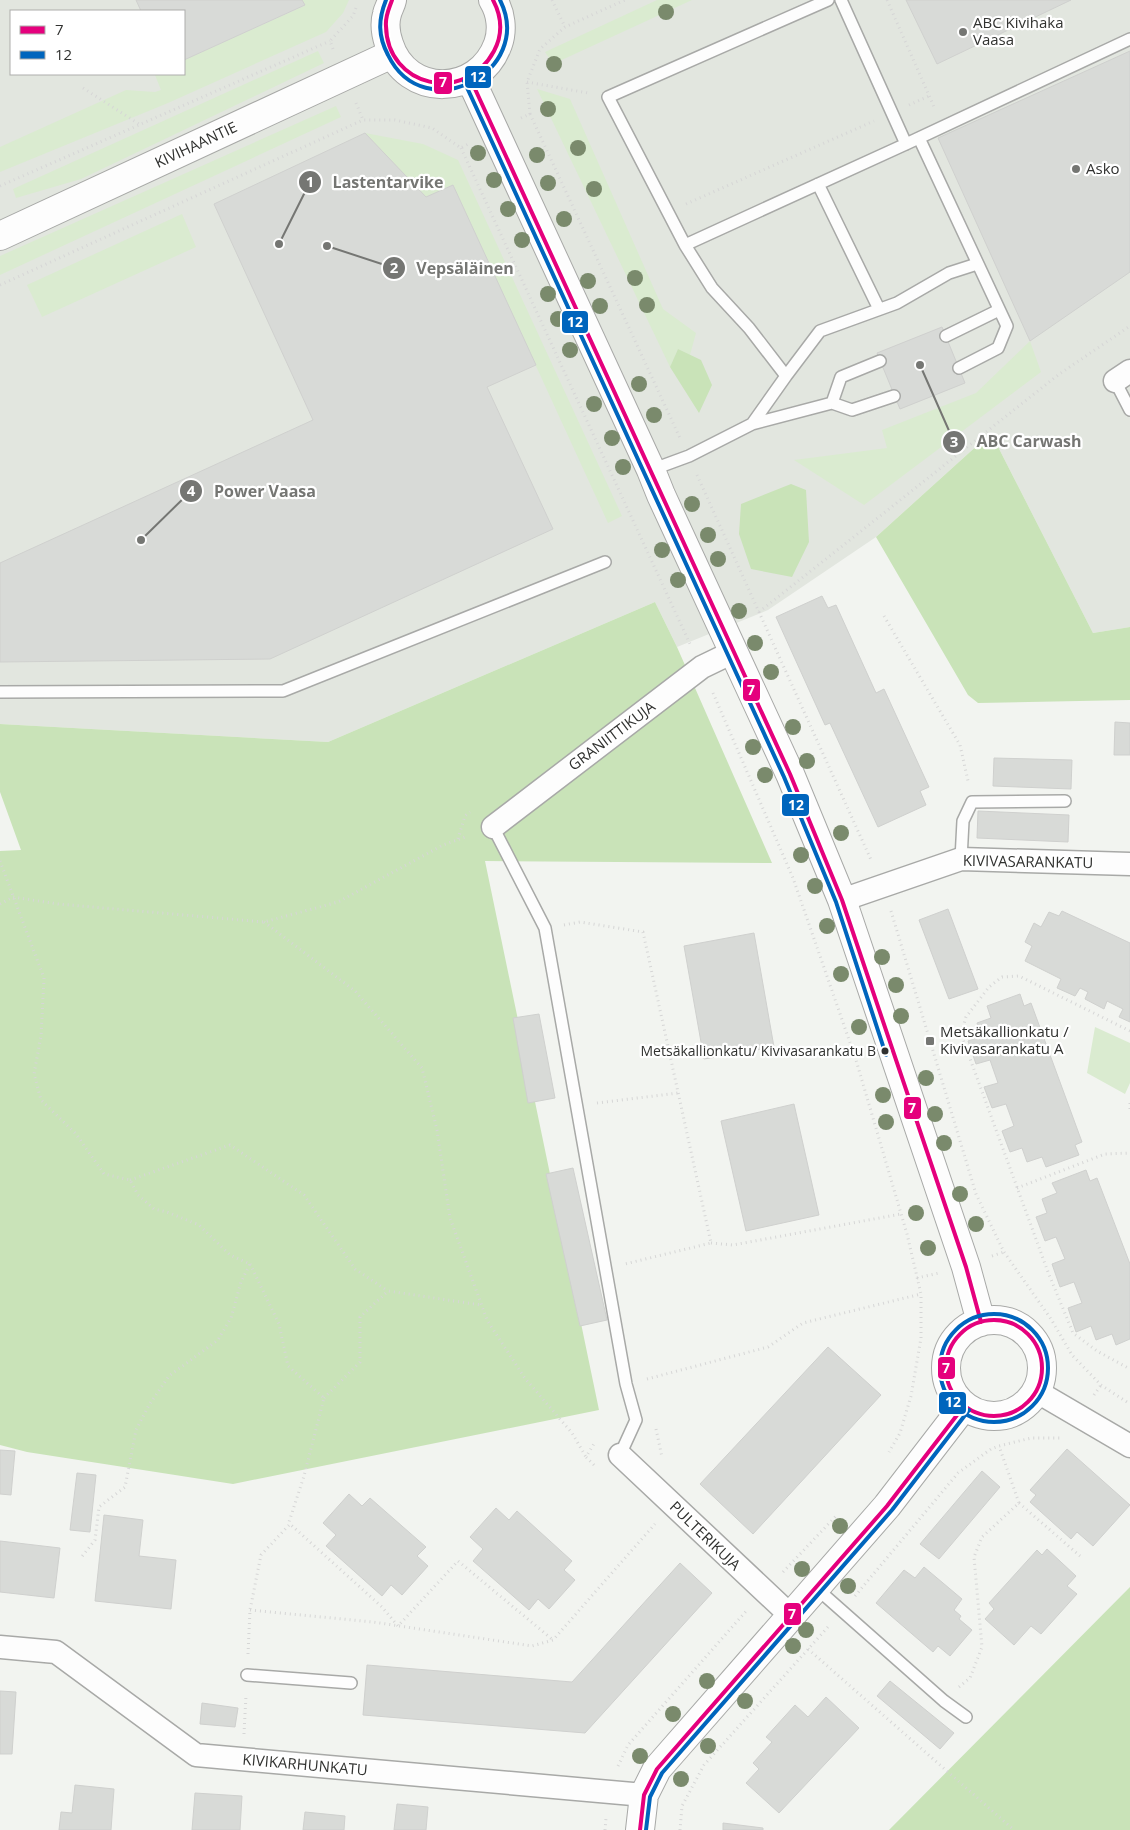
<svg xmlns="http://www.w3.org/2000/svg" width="1130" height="1830" viewBox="0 0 1130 1830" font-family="'Open Sans',sans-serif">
<rect width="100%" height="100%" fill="#f2f4f0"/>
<!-- built -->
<path fill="#e2e6df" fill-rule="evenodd" d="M0,0H1130V627L1093,633L991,433L876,537L768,610L677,647L655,602L328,742L0,724ZM11,11H184V74H11Z"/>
<!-- green -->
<path fill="#daebd0" d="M302,0H349L343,13L326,32L168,103L0,172V147L126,90L155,92L161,90L155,75L184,74V60L304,6Z
M657,0H692L553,64L545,52Z
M318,51L324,63L81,179L16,198L13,189Z
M537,89L570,99L663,309L696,333L690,355L678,349L670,367Z
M336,106L341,117L0,275V256Z
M365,133L423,144L458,160L622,516L608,523L453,185L426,197Z
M182,214L196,247L42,317L27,285Z
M1030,341L1041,372L864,505L794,460L887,448L882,430L976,393Z
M1095,1027L1130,1043V1083L1125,1094L1087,1073Z"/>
<!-- forest -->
<path fill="#c9e3b8" d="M678,349L701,360L712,385L699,413L670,367Z
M991,433L1093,633L1130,627V700L978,703L968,695L876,537Z
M791,484L806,490L809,542L792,577L751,569L739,534L741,504Z
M655,602L677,647L772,863L485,861L599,1410L233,1484L27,1452L0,1445V851L21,850L0,792V724L328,742Z
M1130,1587V1830H889Z"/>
<!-- building -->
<path fill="#d8dad7" stroke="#cfd0ce" d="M136,0H302L305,5L184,60V11H141Z
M906,0H1071L937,64Z
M1130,51V272L1030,341L938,138Z
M365,133L426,197L453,185L536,365L487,387L553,529L270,659L0,662V563L313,420L214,204Z
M942,327L965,383L900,409L877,353Z
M822,596L828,608L836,605L876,693L884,689L929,787L920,791L926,805L878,827L830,723L825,725L776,617Z
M1115,722L1130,723V755H1114Z
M994,758L1072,760L1071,789L993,786Z
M978,811L1069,815L1068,842L977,838Z
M948,909L978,989L949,999L919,920Z
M1062,911L1130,943V1022L1119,1017L1123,1009L1107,1001L1104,1009L1085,999L1088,992L1080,988L1075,996L1057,988L1061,979L1025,961L1032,946L1025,942L1034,923L1041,927L1049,912L1059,916Z
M754,933L774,1047L704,1059L684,946Z
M1020,994L1024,1006L1031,1003L1082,1142L1075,1145L1079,1155L1046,1167L1042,1157L1027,1162L1022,1148L1010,1152L1002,1131L1014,1126L1006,1104L992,1108L984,1087L998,1083L990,1060L976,1064L968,1041L981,1036L977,1023L991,1018L987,1006Z
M539,1014L555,1098L528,1103L513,1018Z
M794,1104L819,1215L746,1231L721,1121Z
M573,1168L607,1320L580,1326L546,1174Z
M1086,1170L1090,1181L1097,1178L1130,1264V1339L1116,1345L1112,1334L1096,1340L1091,1326L1076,1332L1068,1308L1082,1303L1074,1282L1060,1287L1052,1264L1065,1259L1056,1237L1045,1241L1036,1217L1047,1213L1042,1199L1057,1193L1052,1183Z
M828,1347L881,1395L753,1534L700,1484Z
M1067,1449L1130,1505L1093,1546L1077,1532L1071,1539L1030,1502L1036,1495L1030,1490Z
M0,1450L15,1451L11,1495L0,1494Z
M982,1471L1000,1487L939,1559L920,1544Z
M77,1473L96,1475L90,1532L70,1530Z
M349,1494L362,1506L370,1498L426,1547L417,1556L428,1566L402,1595L391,1585L382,1596L326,1546L336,1535L323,1523Z
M496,1508L509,1520L517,1511L572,1561L564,1570L575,1580L549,1609L538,1599L529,1610L473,1561L483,1549L470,1537Z
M104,1515L143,1520L139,1556L176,1560L171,1609L95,1601Z
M0,1541L60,1548L54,1598L0,1592Z
M1047,1549L1076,1576L1067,1586L1077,1594L1041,1634L1031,1626L1014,1645L985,1619L994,1609L989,1603L1037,1550L1042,1555Z
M680,1563L712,1593L585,1733L363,1715L367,1665L572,1682Z
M924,1567L962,1599L954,1610L961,1616L959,1619L972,1630L950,1656L938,1646L933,1652L876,1603L904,1570L915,1578Z
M890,1681L954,1733L940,1749L877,1696Z
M0,1691L16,1692L12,1754H0Z
M826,1697L859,1728L779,1813L746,1783L759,1769L753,1763L772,1742L766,1737L795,1705L808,1717Z
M202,1703L238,1708L235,1727L200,1724Z
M75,1785L114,1789L111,1830H59L61,1812L72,1813Z
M195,1793L242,1796L240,1830H192Z
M397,1804L428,1807L426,1830H394Z
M305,1812L345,1816L344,1830H303Z
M723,1823L763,1828V1830H723Z"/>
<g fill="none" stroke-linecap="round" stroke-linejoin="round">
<defs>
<path id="lane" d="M841,0L906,144L1130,39
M919,138L1007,326L998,348L959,368
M818,184L879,309
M685,245L608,97L828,0
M946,336L999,310
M786,376L820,331L897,303L949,273L977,264
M1115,381L1130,410
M832,403L852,410L894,396
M752,424L832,403L841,377L880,361
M651,470L689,456L752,424L786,376L749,328L712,288L685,245L906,144
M0,692L283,691L605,562
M493,827L545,928L626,1384L636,1420L620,1455
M961,859L963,821L972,802L1065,801
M815,1587L944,1701L966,1717
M247,1675L351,1683"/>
<path id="street" d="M1115,381L1130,371
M493,827L702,667L733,652
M842,900L961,859L1130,864
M1036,1391L1130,1446
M620,1455L790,1615
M0,1647L56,1652L196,1755L644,1795"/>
<path id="secondary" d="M392,0C391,5 388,9 387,14C384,24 386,35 389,44C406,98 479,97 498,44C503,30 501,13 493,0
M470,78L651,470L661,495L790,774L842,900L966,1267L981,1322
M0,236L392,54
M946 1368a48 48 0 1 1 96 0a48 48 0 1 1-96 0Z
M640,1830L644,1795L657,1769L887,1506L964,1406"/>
</defs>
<!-- lane casing -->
<use href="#lane" stroke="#a8a9a7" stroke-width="14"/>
<!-- street casing -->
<use href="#street" stroke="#a8a9a7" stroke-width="25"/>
<!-- secondary casing -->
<use href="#secondary" stroke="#a8a9a7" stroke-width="30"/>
<!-- path -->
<path stroke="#d6d6d6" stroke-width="3" stroke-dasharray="1 4" stroke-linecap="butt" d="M552,0L565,27
M887,0L935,109
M333,49L330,41L353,16L357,5
M527,82L588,93
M83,88L139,124
M356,103L363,120
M909,105L929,96
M530,114L680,438
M521,118L530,114L527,82L540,49L565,27L625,0
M461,148L690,644
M0,186L330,41
M686,204L874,121
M0,285L363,120H395L432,128L461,148L468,144
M697,475L872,862
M759,612L1058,375L1130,326
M884,616L960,745L968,781
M713,693L793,878L856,1060L907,1234L921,1294V1338L911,1396L900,1433L889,1452
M458,839L465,816L470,812
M0,861L44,978L41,1036L34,1074L41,1100L76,1134L104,1174L130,1180L138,1195L154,1209L167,1212L199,1225L230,1255L250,1264L241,1282L231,1318L218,1340L169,1376L149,1405L136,1430L125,1487L99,1507L95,1540L80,1559
M0,904L13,897L58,904L264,922L338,902L443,845L468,836
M891,911L976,1194L1004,1252L1051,1319L1072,1355L1101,1385L1130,1404
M264,922L355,991L422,1068L437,1130L450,1218L487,1320L524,1377L572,1433L586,1457
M564,925L580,922L643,932L711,1243L625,1264
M1130,1031L1019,976L1002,977L989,987L966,1017L961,1034L1048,1272L1073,1333L1097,1351L1130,1369
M597,1103L678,1093
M1130,1103V1110
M130,1180L230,1145L304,1195L355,1269L388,1291
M1017,1188L1105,1154L1130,1153
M711,1243L733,1245L901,1214
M992,1256L1004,1252
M250,1264L279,1324L288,1366L324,1398L304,1476L289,1522
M917,1278L939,1273
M647,1379L768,1347L803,1323L921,1294
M1094,1395L1101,1385
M324,1398L360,1362V1317L388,1291L481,1305
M656,1429L662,1457
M594,1465L586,1457L595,1442
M1019,1503L1080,1556
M783,1572L837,1515
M855,1596L958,1473L991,1449L999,1446L1031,1438H1062
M250,1610L373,1622L532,1646L553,1640L655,1524
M808,1649L1014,1830
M248,1654L250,1610L261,1555L290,1524L382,1607L398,1626L458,1561L553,1640
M959,1687L970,1678L982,1647L974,1557L982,1537L1019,1503L999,1446
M244,1734L246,1695
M618,1766L628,1745L748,1609
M605,1830L606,1818
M680,1830L682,1806L704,1765L828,1627"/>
<!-- lane -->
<use href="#lane" stroke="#fdfdfd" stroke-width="11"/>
<!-- street -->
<use href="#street" stroke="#fdfdfd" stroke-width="22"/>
<!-- secondary -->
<use href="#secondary" stroke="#fdfdfd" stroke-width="28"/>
<defs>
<path id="bus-1" d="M392,0C389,9 385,16 386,26C387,87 465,105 494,51C503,34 502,17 493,0
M470,78L790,774L842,900L966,1267L981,1322
M946 1368a48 48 0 1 1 96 0a48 48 0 1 1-96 0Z
M640,1830L644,1795L657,1769L887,1506L964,1406"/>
<path id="bus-2" d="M386,0C378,20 378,36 388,55C424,129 536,72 500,0
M464,81L784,777L836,902L886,1055
M940 1368a54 54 0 1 1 108 0a54 54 0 1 1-108 0Z
M646,1830L650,1797L662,1773L892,1510L969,1410"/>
</defs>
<!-- bus-1 casing -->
<use href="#bus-1" stroke="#fff" stroke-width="8"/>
<!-- bus-2 casing -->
<use href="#bus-2" stroke="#fff" stroke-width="8"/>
<!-- bus-1 -->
<use href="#bus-1" stroke="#e5007d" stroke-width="4"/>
<!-- bus-2 -->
<use href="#bus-2" stroke="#0065bd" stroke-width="4"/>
</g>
<!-- trees -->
<g fill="#7a8a6c">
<circle cx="666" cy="12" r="8"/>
<circle cx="554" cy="64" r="8"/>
<circle cx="548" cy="109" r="8"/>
<circle cx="578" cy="148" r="8"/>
<circle cx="478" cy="153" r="8"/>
<circle cx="537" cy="155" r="8"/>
<circle cx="494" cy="180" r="8"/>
<circle cx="548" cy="183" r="8"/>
<circle cx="594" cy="189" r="8"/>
<circle cx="508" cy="209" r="8"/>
<circle cx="564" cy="219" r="8"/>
<circle cx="522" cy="240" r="8"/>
<circle cx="635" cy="278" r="8"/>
<circle cx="588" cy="281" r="8"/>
<circle cx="548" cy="294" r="8"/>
<circle cx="647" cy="305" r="8"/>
<circle cx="600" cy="306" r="8"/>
<circle cx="558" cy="319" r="8"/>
<circle cx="570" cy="350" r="8"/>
<circle cx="639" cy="384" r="8"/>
<circle cx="594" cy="404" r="8"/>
<circle cx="654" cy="415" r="8"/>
<circle cx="612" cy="438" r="8"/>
<circle cx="623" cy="467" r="8"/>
<circle cx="692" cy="504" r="8"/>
<circle cx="708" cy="535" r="8"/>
<circle cx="662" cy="550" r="8"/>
<circle cx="718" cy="559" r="8"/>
<circle cx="678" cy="580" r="8"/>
<circle cx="739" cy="611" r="8"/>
<circle cx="755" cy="643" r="8"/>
<circle cx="771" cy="672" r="8"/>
<circle cx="793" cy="727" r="8"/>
<circle cx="753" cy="747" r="8"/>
<circle cx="807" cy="761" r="8"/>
<circle cx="765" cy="775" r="8"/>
<circle cx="841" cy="833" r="8"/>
<circle cx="801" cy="855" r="8"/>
<circle cx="815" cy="886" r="8"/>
<circle cx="827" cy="926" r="8"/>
<circle cx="882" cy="957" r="8"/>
<circle cx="841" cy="974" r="8"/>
<circle cx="896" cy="985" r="8"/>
<circle cx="901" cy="1016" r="8"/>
<circle cx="859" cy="1027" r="8"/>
<circle cx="926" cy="1078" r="8"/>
<circle cx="883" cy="1095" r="8"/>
<circle cx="935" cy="1114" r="8"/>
<circle cx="886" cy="1122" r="8"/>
<circle cx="944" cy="1143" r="8"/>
<circle cx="960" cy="1194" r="8"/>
<circle cx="916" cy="1213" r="8"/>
<circle cx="976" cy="1224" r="8"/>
<circle cx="928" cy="1248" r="8"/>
<circle cx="840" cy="1526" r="8"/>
<circle cx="802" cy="1569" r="8"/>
<circle cx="848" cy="1586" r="8"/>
<circle cx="806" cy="1630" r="8"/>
<circle cx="793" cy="1646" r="8"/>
<circle cx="707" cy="1681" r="8"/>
<circle cx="745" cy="1701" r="8"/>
<circle cx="673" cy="1714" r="8"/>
<circle cx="708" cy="1746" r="8"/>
<circle cx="640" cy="1756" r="8"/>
<circle cx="681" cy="1779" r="8"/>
</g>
<!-- markers -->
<g fill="#757673" stroke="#fff" stroke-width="2">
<circle cx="963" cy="32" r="5"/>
<circle cx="1076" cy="169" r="5"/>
<rect x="925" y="1036" width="10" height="10" rx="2.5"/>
</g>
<circle fill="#313230" stroke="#fff" stroke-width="2" cx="885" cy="1051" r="4.5"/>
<g text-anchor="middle" stroke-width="4.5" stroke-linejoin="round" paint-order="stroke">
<!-- bus labels -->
<g font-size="14" fill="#313230" stroke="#fff" text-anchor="end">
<text x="876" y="1056">Metsäkallionkatu/ Kivivasarankatu B</text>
</g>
<!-- poi labels -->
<g font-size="15" fill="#313230" stroke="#fff" text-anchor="start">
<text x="973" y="28">ABC Kivihaka<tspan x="973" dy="17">Vaasa</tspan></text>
<text x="1086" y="174">Asko</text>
<text x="940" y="1037">Metsäkallionkatu /<tspan x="940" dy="17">Kivivasarankatu A</tspan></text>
</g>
<!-- street labels -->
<g font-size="15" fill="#313230" stroke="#fff">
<text transform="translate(196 145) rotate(-25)" y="5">KIVIHAANTIE</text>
<text transform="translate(612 736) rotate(-37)" y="5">GRANIITTIKUJA</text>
<text transform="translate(1028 862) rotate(1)" y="5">KIVIVASARANKATU</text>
<text transform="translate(705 1536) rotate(44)" y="5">PULTERIKUJA</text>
<text transform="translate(305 1765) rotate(5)" y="5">KIVIKARHUNKATU</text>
</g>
</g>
<!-- callouts -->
<path fill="none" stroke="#757673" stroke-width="2" d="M279 244L310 182M327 246L394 268M920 365L954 442M141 540L191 491"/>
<g fill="#757673" stroke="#fff" stroke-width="2">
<circle cx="279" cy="244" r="5"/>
<circle cx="327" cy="246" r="5"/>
<circle cx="920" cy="365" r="5"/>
<circle cx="141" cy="540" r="5"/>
<circle cx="310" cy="182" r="12"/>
<circle cx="394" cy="268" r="12"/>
<circle cx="954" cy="442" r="12"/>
<circle cx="191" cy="491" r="12"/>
</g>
<g font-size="15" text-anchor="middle" font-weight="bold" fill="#fff">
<text x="310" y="187">1</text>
<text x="394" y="273">2</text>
<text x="954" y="447">3</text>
<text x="191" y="496">4</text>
</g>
<g font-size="16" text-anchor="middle" font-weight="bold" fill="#757673" stroke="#fff" stroke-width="4.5" stroke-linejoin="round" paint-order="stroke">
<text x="388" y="188">Lastentarvike</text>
<text x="465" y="274">Vepsäläinen</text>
<text x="1029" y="447">ABC Carwash</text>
<text x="265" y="497">Power Vaasa</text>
</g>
<g stroke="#fff" stroke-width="2">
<rect x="464" y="65" width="28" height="24" rx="5" fill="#0065bd"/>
<rect x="433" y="71" width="20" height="24" rx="5" fill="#e5007d"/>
<rect x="561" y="310" width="28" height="24" rx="5" fill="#0065bd"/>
<rect x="742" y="678" width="19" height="24" rx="5" fill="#e5007d"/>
<rect x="781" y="793" width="29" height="24" rx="5" fill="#0065bd"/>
<rect x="903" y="1096" width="19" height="24" rx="5" fill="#e5007d"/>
<rect x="937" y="1356" width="19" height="24" rx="5" fill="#e5007d"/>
<rect x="938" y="1391" width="29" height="24" rx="5" fill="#0065bd"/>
<rect x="783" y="1602" width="19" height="24" rx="5" fill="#e5007d"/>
</g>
<g font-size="14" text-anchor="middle" font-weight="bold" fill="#fff">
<text x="478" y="82">12</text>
<text x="443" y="87">7</text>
<text x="575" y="327">12</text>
<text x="751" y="695">7</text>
<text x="796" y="810">12</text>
<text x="912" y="1113">7</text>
<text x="946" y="1373">7</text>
<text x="953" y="1407">12</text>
<text x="792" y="1619">7</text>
</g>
<!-- legend -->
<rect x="10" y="10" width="175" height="65" fill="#ffffff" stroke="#adadac"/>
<rect x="20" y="26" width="25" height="8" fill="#e5007d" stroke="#adadac"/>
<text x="55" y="35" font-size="15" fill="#313230">7</text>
<rect x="20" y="51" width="25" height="8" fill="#0065bd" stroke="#adadac"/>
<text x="55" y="60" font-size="15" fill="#313230">12</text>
</svg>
